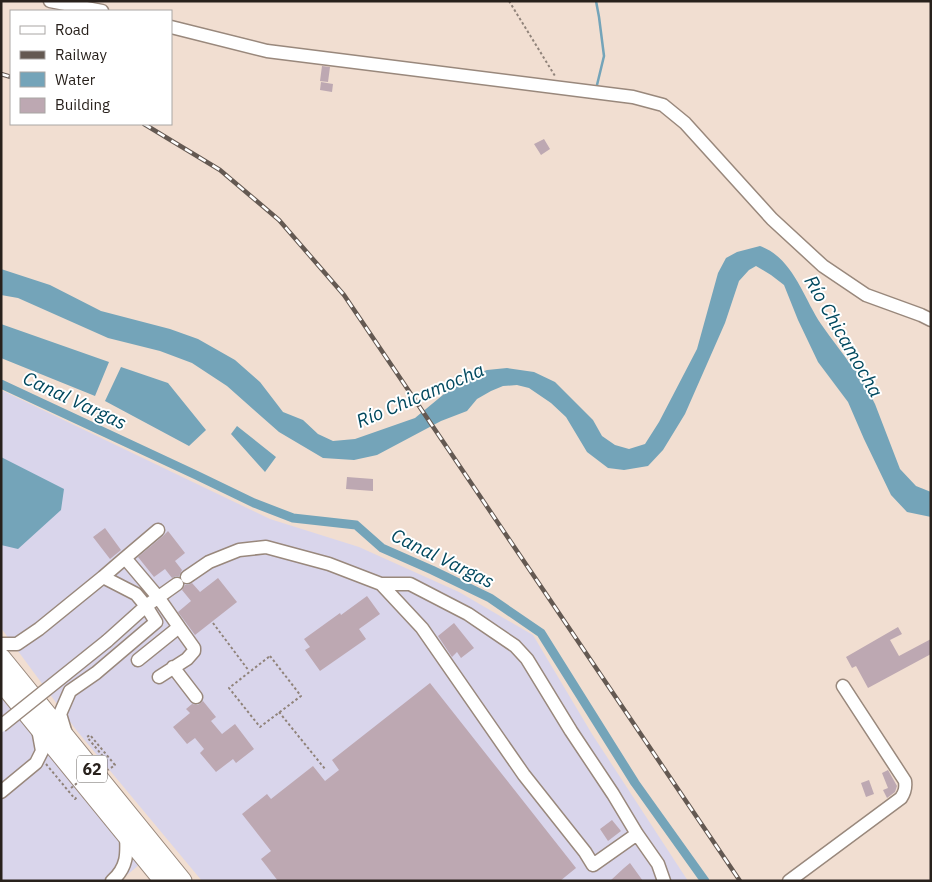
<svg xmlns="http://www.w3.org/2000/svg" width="932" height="882" viewBox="0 0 932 882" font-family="'IBM Plex Sans',sans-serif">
<rect width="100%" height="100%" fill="#f1ded1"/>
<!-- industrial -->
<path fill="#d9d5eb" d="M1,390L270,519L359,547L459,592L533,635L592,734L688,881H202L77,731L1,628Z
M1,690L140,864L120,881H1Z"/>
<!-- water -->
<path fill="#74a4b9" d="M760,246C793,258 803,297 821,324C831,339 843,353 853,368L860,375L875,404L900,469L916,486L931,492V517L907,512L891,495L864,439L848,402L818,362L798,320L784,285L771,275L756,266L749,270L739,281L725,323L685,414L663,450L648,466L624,470L608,468L587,452L566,417L551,403L529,388L517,385L503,386L491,391L477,399L467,411L441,421L377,455L354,460L323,458L279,432L227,386L192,363L160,351L108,338L18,298L1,295V269L50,285L101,311L170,329L198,339L235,360L260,382L283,412L303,420L318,434L333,441L355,439L415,418L461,380L487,370L507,368L534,372L555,382L593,420L602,436L615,445L629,449L645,444L659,422L697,349L718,273L726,258L737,252Z
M1,324L109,362L95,396L1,358Z
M121,367L168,383L206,430L189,446L105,401Z
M237,426L276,457L265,472L231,434Z
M1,457L64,489L61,510L18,549L1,545Z"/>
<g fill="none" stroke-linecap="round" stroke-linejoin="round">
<!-- stream -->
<path stroke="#74a4b9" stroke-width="2.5" d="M596,1L599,17L604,56L597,85"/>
<!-- canal -->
<path stroke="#74a4b9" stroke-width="9" d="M1,384L196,475L254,503L293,518L356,525L382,548L432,570L490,598L541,633L635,783L705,881"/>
</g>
<!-- building -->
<path fill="#bda8b2" d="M322,66L330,67L328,82L320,81Z
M321,82L333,84L332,92L320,90Z
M544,139L550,149L541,155L534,144Z
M347,477L373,479V491L346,489Z
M105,528L121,550L110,559L93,537Z
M168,531L185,553L175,561L182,570L179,576H176L172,578L165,569L154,577L138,557L163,536Z
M218,578L237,602L195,635L178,612L191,601L182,590L185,585H188L192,583L200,592Z
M367,596L380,614L359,629L366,639L320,671L305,650L310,647L304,639L340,613L341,615Z
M454,623L474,648L461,658L457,652L452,657L438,636Z
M898,627L902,634L890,640L899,656L931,639V654L868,688L856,666L852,668L846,657Z
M430,683L576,868L560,881H278L261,859L271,851L242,814L267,794L271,799L313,766L325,781L339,770L332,760Z
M203,701L216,717L211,721L222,734L235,724L254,749L236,763L233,759L216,772L200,753L204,749L195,738L187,744L173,727L190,713L186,709L192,704L198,705Z
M888,770L897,786L895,792L887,798L883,790L888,788L882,773Z
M869,780L874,794L866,797L861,783Z
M612,820L621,831L608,841L600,829Z
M630,863L643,881H610L624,868Z"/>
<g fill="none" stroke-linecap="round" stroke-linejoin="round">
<defs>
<path id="minor" d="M50,1L102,11
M171,27L267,51L633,97L663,105L685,123L772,219L823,266L866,295L921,315L931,320
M125,558L158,530
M103,577L125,558L158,597L179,627L138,660
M187,577L209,562L239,550L266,547L329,564L381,584L422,628L524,775L585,852L593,865L637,834
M381,584H410L468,614L515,646L527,659L571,731L613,794L637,834L658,864L664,881
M107,641L146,606L177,584
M1,644H17L39,629L103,577L136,594L146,606L156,622L96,673L70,691L60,714L66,734
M173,667L196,697
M159,677L187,659L194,651V648L179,627
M1,792L36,763L42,751L38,729
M112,881C128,867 127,853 126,834
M789,881L901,798C905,792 906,788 905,781L843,686"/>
<path id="highway" d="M1,658L182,881
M1,681L164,881"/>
</defs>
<!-- minor casing -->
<use href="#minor" stroke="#99887c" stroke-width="15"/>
<!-- highway casing -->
<use href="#highway" stroke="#99887c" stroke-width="21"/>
<!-- path -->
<path stroke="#90837a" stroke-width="2" stroke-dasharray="2.5 2.5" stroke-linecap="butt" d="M509,1L555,76
M213,623L249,671
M270,656L301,696L260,727L229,688Z
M279,712L325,769
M106,760L87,737L90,735L115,765L108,770
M46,764L75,799L77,797"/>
<!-- minor -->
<use href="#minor" stroke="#fff" stroke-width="12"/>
<!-- highway -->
<use href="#highway" stroke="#fff" stroke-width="19"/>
<defs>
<path id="rail" d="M1,74L11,77
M144,124L220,170L279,220L344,295L740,881"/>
</defs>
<!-- rail casing -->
<use href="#rail" stroke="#645952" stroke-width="4.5"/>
<!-- rail -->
<use href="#rail" stroke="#fff" stroke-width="2.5" stroke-dasharray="8" stroke-linecap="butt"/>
<defs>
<path id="minor-bridge" d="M1,726L107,641"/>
</defs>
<!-- minor-bridge casing -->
<use href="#minor-bridge" stroke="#99887c" stroke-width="15" stroke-linecap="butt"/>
<!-- path-bridge -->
<path stroke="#90837a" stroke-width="2" stroke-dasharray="2.5 2.5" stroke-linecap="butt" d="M71,788L106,760"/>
<!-- minor-bridge -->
<use href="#minor-bridge" stroke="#fff" stroke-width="12"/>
</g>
<g text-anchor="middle" stroke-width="4" stroke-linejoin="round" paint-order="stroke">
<!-- shield labels -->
<rect fill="#fff" stroke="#686460" stroke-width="1" x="77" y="755.5" width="30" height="27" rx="4"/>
<g font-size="16" font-weight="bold" fill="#28211c">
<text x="92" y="775">62</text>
</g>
<!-- water labels -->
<g font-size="19" font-style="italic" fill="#00485e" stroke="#fff">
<text transform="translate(844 336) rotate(60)" y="7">Río Chicamocha</text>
<text transform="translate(420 395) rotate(-23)" y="7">Río Chicamocha</text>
<text transform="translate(75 400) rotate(25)" y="7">Canal Vargas</text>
<text transform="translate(443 558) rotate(26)" y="7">Canal Vargas</text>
</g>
</g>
<!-- border -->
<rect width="932" height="882" fill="none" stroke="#28211c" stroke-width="5"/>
<!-- legend -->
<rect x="10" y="10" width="162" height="115" fill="#ffffff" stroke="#a9a6a4"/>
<rect x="20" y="26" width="25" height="8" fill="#ffffff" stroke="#a9a6a4"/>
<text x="55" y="35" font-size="15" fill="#28211c">Road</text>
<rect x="20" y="51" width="25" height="8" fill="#645952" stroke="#a9a6a4"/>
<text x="55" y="60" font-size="15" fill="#28211c">Railway</text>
<rect x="20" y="72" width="25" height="15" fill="#74a4b9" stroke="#a9a6a4"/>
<text x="55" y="85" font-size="15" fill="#28211c">Water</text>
<rect x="20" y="98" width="25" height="15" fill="#bda8b2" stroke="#a9a6a4"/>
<text x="55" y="110" font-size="15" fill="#28211c">Building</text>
</svg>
